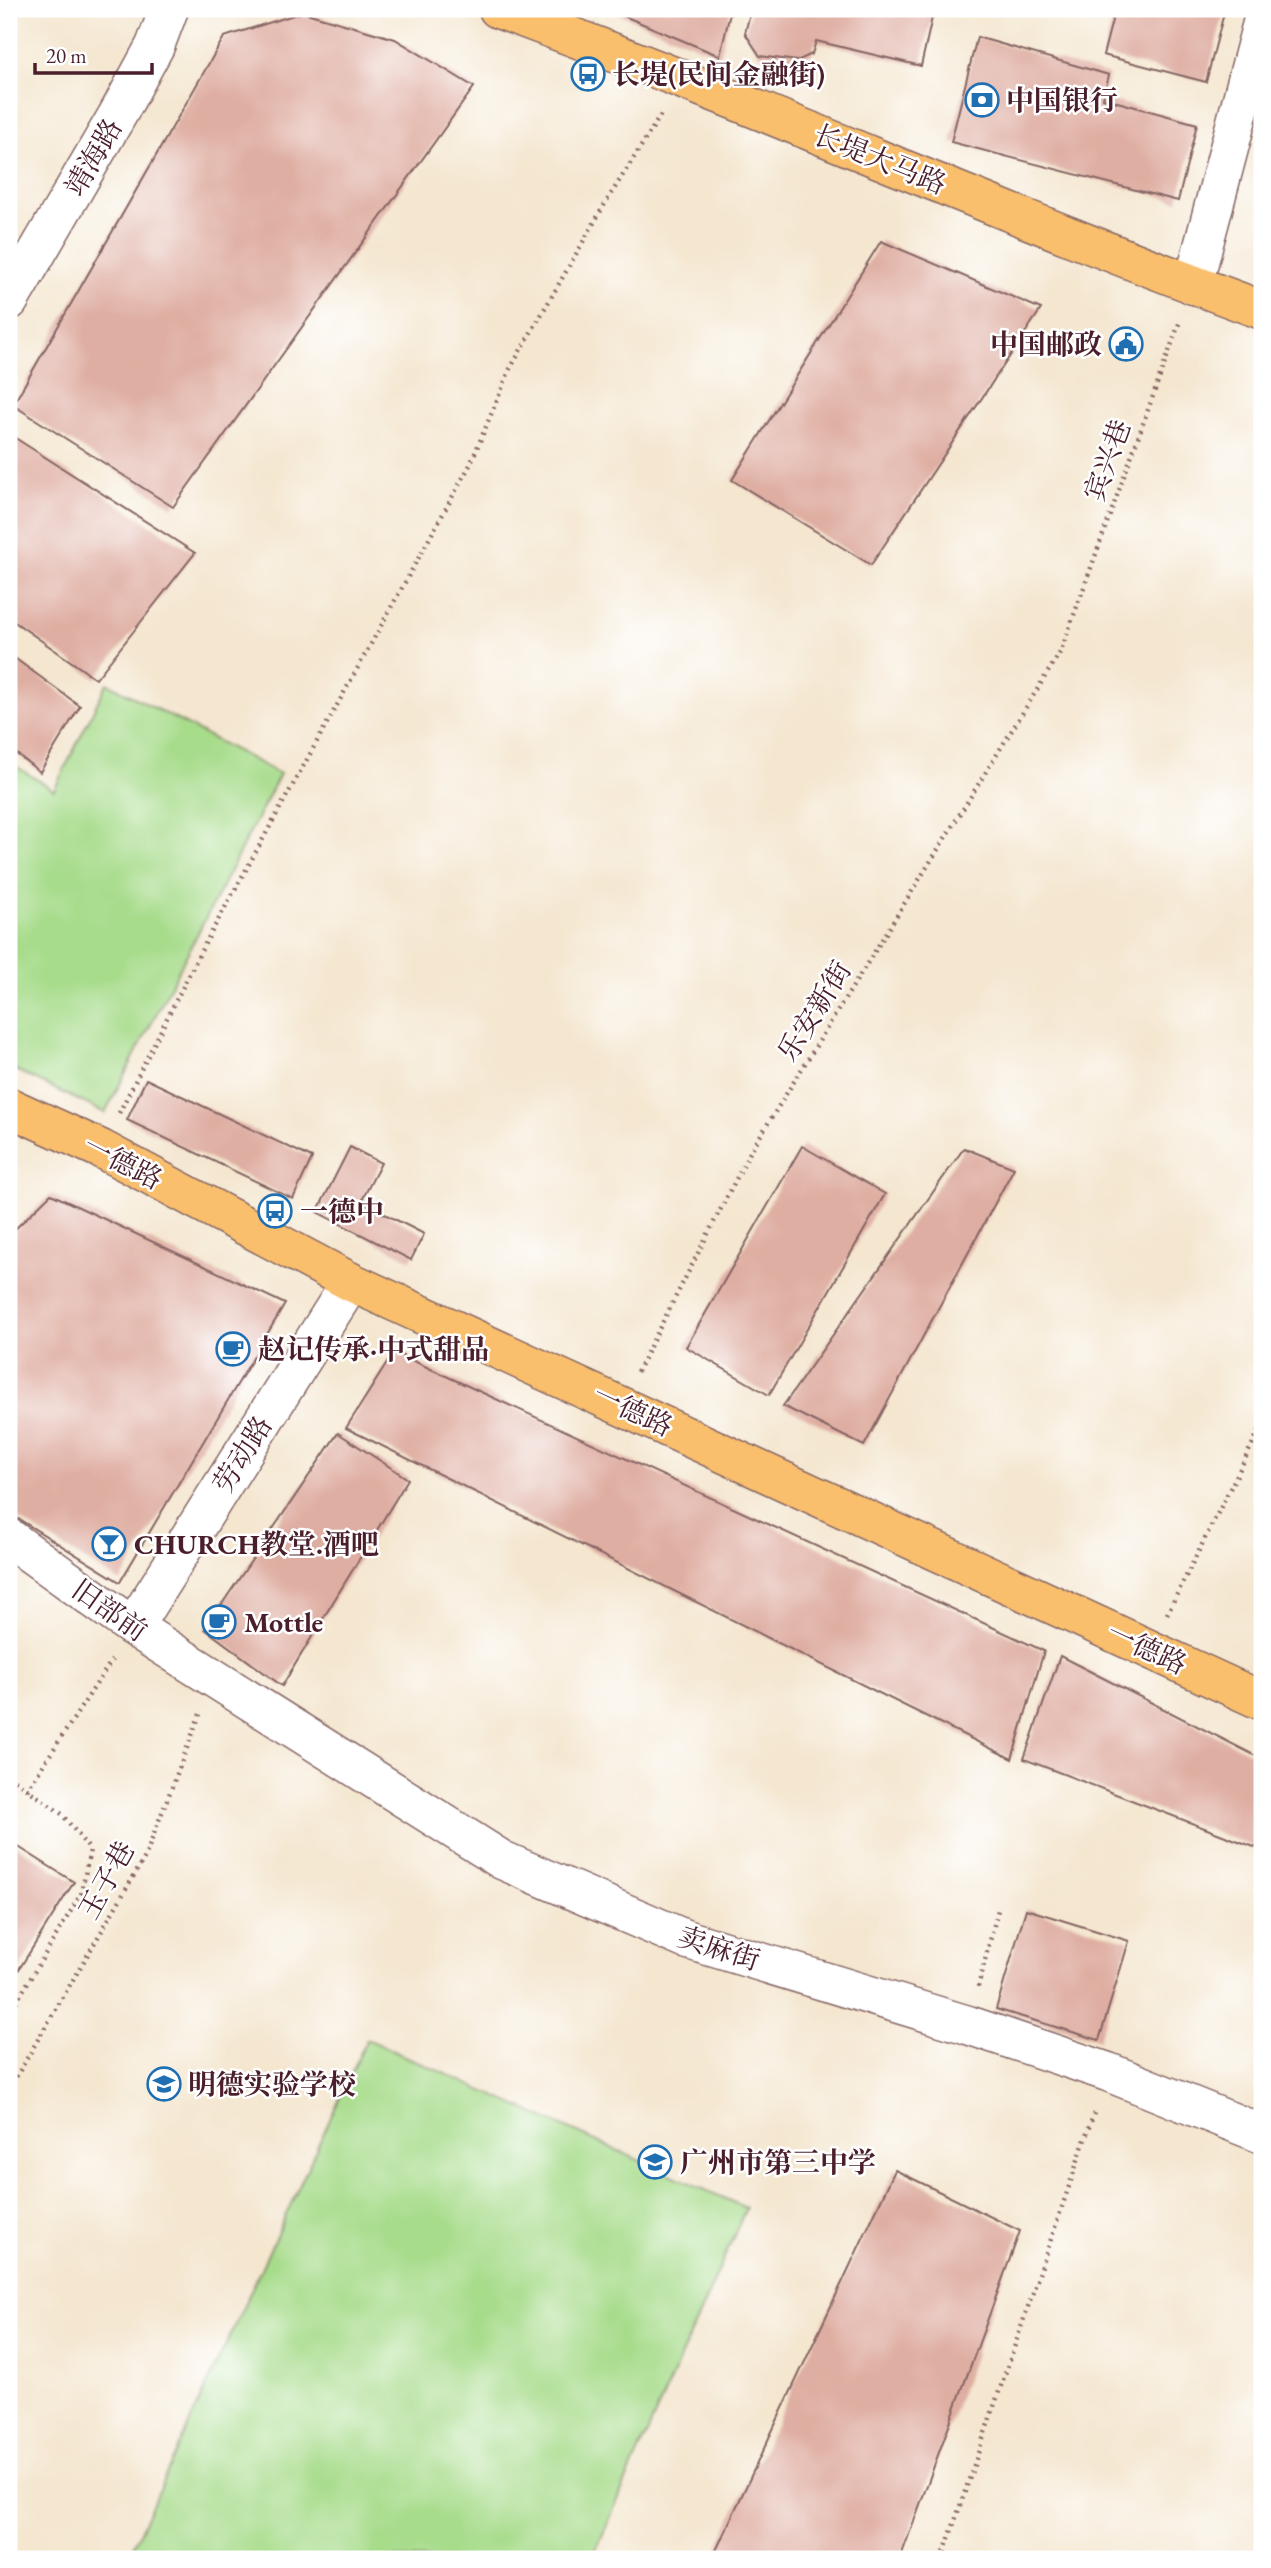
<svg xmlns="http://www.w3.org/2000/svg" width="1271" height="2568" viewBox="0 0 1271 2568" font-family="'EB Garamond','Noto Serif SC',serif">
<rect width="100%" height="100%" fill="#fff"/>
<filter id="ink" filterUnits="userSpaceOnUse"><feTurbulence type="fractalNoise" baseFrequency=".0143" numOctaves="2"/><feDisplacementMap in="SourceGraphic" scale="14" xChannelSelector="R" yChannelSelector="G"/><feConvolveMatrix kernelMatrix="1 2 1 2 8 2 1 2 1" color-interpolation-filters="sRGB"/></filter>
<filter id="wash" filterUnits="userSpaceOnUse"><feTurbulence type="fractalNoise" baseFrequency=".00686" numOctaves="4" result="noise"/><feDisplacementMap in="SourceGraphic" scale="28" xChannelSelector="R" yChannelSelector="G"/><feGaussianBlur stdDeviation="1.57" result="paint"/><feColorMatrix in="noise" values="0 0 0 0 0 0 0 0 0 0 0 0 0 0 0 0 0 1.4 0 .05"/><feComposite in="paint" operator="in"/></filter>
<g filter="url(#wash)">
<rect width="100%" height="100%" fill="#f4e6cf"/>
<!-- green -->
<path fill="#a7dc8b" stroke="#787e5b" stroke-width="2" d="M107,683L280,774L105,1113L9,1067V762L54,790Z
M367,2039L746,2208L592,2559H127Z"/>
<g id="blocks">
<!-- building -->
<path fill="#dfaea2" d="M9,9H20L9,33Z
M607,9H731L720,56Z
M751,9H934L921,66L816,41L812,54L797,61L760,56L745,33Z
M1115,9H1225L1206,82L1103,55Z
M303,12L395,39L474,87L173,507L13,405L224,37Z
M977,37L1109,75L1103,98L1197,124L1178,201L951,142Z
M881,241L1041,309L871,565L732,480Z
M9,434L195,553L96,679L9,618Z
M9,654L80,706L40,772L9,748Z
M146,1079L312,1158L293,1199L127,1120Z
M802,1146L885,1194L769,1395L686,1347Z
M350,1147L381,1163L361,1202L424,1234L411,1260L317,1212Z
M964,1148L1014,1168L864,1446L783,1406Z
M51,1194L285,1304L120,1582L9,1513V1235Z
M394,1352L1044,1651L1012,1759L346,1428Z
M338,1433L408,1479L282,1686L205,1629Z
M1060,1656L1262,1759V1850L1024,1759Z
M9,1841L74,1882L9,1985Z
M1026,1909L1129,1941L1099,2040L996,2009Z
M895,2170L1020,2231L900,2559H712Z"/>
</g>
</g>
<g filter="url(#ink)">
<use href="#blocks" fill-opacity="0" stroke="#866564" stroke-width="2"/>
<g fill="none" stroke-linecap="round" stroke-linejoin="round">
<defs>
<path id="minor" d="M1193,285L1262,23
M9,301L118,114L155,46L169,9
M9,1538L133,1627L502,1860L685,1939L968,2025L1108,2072L1262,2134
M133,1627L351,1282"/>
<path id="major" d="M498,9C755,103 1005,216 1262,310
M9,1107L101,1149L351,1282L1262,1701"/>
</defs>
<!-- minor casing -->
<use href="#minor" stroke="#866564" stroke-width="41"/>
<!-- major casing -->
<use href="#major" stroke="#866564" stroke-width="41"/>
<!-- path -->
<path stroke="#866564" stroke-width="4.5" stroke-dasharray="2 5" stroke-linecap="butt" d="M119,1113L201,951L470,465L510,369L606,202L662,113
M637,1372L749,1154L1061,651L1180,321
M1167,1614L1262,1425
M9,1776L62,1814L90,1850L81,1894L9,2014
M27,1790L112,1660
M978,1987L999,1906
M9,2089L145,1857L200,1714
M942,2559L1095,2110"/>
<!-- minor -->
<use href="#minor" stroke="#fff" stroke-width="38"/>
<!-- major -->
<use href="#major" stroke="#f9bf6d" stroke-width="38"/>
</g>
</g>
<!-- icons -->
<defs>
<symbol id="bus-ring" viewBox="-11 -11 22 22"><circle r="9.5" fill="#fff" stroke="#1f6fb2" stroke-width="1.5"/><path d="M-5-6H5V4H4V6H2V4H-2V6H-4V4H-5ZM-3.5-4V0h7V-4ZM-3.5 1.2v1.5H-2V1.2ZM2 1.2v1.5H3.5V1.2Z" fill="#1f6fb2"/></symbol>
<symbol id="bank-ring" viewBox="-11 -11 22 22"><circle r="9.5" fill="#fff" stroke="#1f6fb2" stroke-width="1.5"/><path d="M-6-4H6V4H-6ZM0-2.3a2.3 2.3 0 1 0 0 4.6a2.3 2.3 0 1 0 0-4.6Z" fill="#1f6fb2"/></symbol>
<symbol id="civic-ring" viewBox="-11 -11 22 22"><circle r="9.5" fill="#fff" stroke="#1f6fb2" stroke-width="1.5"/><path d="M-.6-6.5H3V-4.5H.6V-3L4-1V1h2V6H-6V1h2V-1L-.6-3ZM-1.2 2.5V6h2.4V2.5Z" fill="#1f6fb2"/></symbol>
<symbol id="cafe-ring" viewBox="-11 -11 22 22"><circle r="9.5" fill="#fff" stroke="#1f6fb2" stroke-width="1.5"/><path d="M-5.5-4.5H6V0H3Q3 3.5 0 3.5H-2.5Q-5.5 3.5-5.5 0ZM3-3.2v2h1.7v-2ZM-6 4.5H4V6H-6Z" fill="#1f6fb2"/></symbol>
<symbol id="bar-ring" viewBox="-11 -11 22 22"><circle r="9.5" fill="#fff" stroke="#1f6fb2" stroke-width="1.5"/><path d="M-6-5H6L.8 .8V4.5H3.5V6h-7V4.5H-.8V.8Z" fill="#1f6fb2"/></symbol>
<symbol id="school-ring" viewBox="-11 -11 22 22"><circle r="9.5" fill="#fff" stroke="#1f6fb2" stroke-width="1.5"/><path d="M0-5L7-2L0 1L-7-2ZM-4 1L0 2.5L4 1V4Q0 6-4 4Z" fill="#1f6fb2"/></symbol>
</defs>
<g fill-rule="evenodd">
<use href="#bus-ring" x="569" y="55" width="38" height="38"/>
<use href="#bank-ring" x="963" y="81" width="38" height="38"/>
<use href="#civic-ring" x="1107" y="325" width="38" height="38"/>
<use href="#bus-ring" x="256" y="1192" width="38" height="38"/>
<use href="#cafe-ring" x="214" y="1330" width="38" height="38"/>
<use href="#bar-ring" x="90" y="1525" width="38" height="38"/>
<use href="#cafe-ring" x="200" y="1603" width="38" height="38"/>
<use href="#school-ring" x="145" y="2065" width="38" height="38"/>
<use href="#school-ring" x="636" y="2143" width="38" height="38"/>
</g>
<g text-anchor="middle" stroke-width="5" stroke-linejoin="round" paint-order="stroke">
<!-- poi labels -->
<g font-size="28" font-weight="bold" fill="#4a1f2b" stroke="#fff" text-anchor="start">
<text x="612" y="84">长堤(民间金融街)</text>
<text x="1006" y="110">中国银行</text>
<text x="1102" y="354" text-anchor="end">中国邮政</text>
<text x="300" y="1221">一德中</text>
<text x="258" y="1359">赵记传承·中式甜品</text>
<text x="134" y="1554">CHURCH教堂.酒吧</text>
<text x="244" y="1632">Mottle</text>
<text x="188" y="2094">明德实验学校</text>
<text x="680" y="2172">广州市第三中学</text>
</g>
<!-- street labels -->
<g font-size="28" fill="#4a1f2b" stroke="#fff">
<text transform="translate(93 157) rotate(-60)" y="10">靖海路</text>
<text transform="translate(880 159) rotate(22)" y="10">长堤大马路</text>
<text transform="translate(1107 460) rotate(-70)" y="10">宾兴巷</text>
<text transform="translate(814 1011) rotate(-58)" y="10">乐安新街</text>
<text transform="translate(123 1162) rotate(27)" y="10">一德路</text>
<text transform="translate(633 1410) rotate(25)" y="10">一德路</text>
<text transform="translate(242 1454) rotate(-58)" y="10">劳动路</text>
<text transform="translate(110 1610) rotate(35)" y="10">旧部前</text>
<text transform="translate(1147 1648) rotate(25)" y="10">一德路</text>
<text transform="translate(106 1880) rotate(-61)" y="10">玉子巷</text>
<text transform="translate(719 1948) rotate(18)" y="10">卖麻街</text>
</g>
</g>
<!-- margin -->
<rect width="1271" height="2568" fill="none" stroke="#fff" stroke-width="35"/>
<!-- scale -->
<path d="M35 63v10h117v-10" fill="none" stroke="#4a1f2b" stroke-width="3.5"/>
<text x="46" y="63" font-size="21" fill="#4a1f2b" stroke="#ffffff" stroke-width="5" paint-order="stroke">20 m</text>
</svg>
